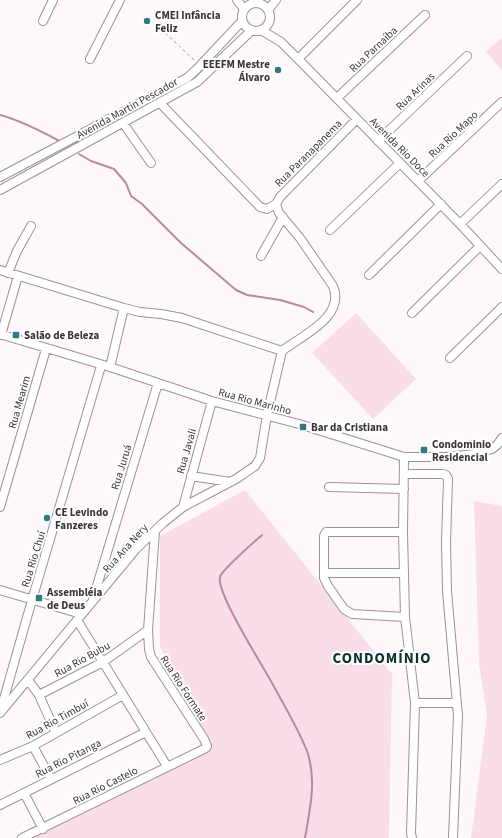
<svg xmlns="http://www.w3.org/2000/svg" width="502" height="838" viewBox="0 0 502 838" font-family="'Source Sans 3',sans-serif">
<rect width="100%" height="100%" fill="#fff8fb"/>
<!-- green -->
<path fill="#f9dde8" d="M502,38V71L486,51Z
M356,313L416,379L373,419L312,353Z
M245,490L392,674L389,838H28L72,818L210,748L160,646V536Z
M474,501L502,506V838H471L487,715L479,664Z"/>
<g fill="none" stroke-linecap="round" stroke-linejoin="round">
<!-- stream -->
<path stroke="#ba8a9f" stroke-width="2" d="M0,115C22,121 41,131 61,142
M79,154L91,161L114,169L126,183L131,196L142,204L181,243L236,290L247,295L280,300L304,307L313,312
M262,535C255,541 221,571 220,577C216,593 263,666 272,683C284,705 298,728 307,751C317,780 310,809 305,838"/>
<defs>
<path id="minor" d="M237,0L244,9
M242 17a14 14 0 1 1 28 0a14 14 0 1 1-28 0Z
M268,10L276,0
M43,21L53,0
M261,30L281,42L303,64L460,224L502,269
M90,59L120,0
M298,59L357,0
M337,98L425,15
M160,103L260,207L267,209L276,204
M123,123L151,163
M378,141L467,56
M0,177L187,78L197,69L242,21
M418,181L502,102
M0,190L197,82L252,30
M460,224L502,184
M330,230L400,163
M261,256L283,217
M0,270L124,308L110,367
M8,273L17,251L31,226
M369,275L441,204
M124,308L140,312L161,314L182,318L282,351
M412,313L480,246
M0,334L110,367L212,401L299,424L404,457H447L474,454L492,449L497,445L502,438
M1,335L18,276
M282,351C301,336 346,317 333,286L300,238L279,213L276,204L280,197L357,119
M450,358L502,307
M404,457L403,532L405,617L415,703L411,833L412,838
M405,474H442L446,475L448,479L446,542L447,591L458,716L453,838
M191,476L230,482
M329,487L404,489
M0,507L46,349
M183,507L212,401
M403,532H326L324,536V578L328,586L344,609L352,614L405,617
M324,573H403
M0,590L81,614
M93,599L158,383
M77,620L167,766
M28,680L39,695L56,733
M39,695L103,662L148,630L155,531
M415,703H457
M1,709L32,600L101,366
M0,713L136,549L163,523L183,507L236,479L255,466L260,458L267,415L282,351
M33,746L51,779
M0,760L33,746L123,695
M24,793L43,829
M0,805L146,732
M22,838L206,748L207,746L204,739L151,657L149,649L148,630"/>
</defs>
<!-- minor casing -->
<use href="#minor" stroke="#9f9196" stroke-width="10"/>
<!-- path -->
<path stroke="#9c9698" stroke-width="1" stroke-dasharray="3 3" stroke-linecap="butt" d="M161,29L194,60"/>
<!-- minor -->
<use href="#minor" stroke="#fff" stroke-width="8"/>
</g>
<!-- markers -->
<g fill="#30797e" stroke="#fff" stroke-width="1.5">
<circle cx="147" cy="21" r="4"/>
<circle cx="278" cy="70" r="4"/>
<rect x="12" y="331" width="8" height="8" rx="2"/>
<rect x="299" y="423" width="8" height="8" rx="2"/>
<rect x="420" y="446" width="8" height="8" rx="2"/>
<circle cx="47" cy="518" r="4"/>
<rect x="35" y="594" width="8" height="8" rx="2"/>
</g>
<g text-anchor="middle" stroke-width="4" stroke-linejoin="round" paint-order="stroke">
<!-- poi labels -->
<g font-size="11" font-weight="bold" fill="#3a3436" stroke="#fff" text-anchor="start">
<text x="155" y="19">CMEI Infância<tspan x="155" dy="13">Feliz</tspan></text>
<text x="270" y="68" text-anchor="end">EEEFM Mestre<tspan x="270" dy="13">Álvaro</tspan></text>
<text x="24" y="339">Salão de Beleza</text>
<text x="311" y="431">Bar da Cristiana</text>
<text x="432" y="448">Condominio<tspan x="432" dy="13">Residencial</tspan></text>
<text x="55" y="516">CE Levindo<tspan x="55" dy="13">Fanzeres</tspan></text>
<text x="47" y="596">Assembléia<tspan x="47" dy="13">de Deus</tspan></text>
</g>
<!-- street labels -->
<g font-size="11" fill="#3a3436" stroke="#fff">
<text transform="translate(373 49) rotate(-43)" y="4">Rua Parnaíba</text>
<text transform="translate(415 91) rotate(-44)" y="4">Rua Arinas</text>
<text transform="translate(127 108) rotate(-29)" y="4">Avenida Martin Pescador</text>
<text transform="translate(453 134) rotate(-43)" y="4">Rua Rio Mapo</text>
<text transform="translate(400 147) rotate(45)" y="4">Avenida Rio Doce</text>
<text transform="translate(308 153) rotate(-45)" y="4">Rua Paranapanema</text>
<text transform="translate(255 401) rotate(15)" y="4">Rua Rio Marinho</text>
<text transform="translate(19 402) rotate(-74)" y="4">Rua Mearim</text>
<text transform="translate(186 451) rotate(-74)" y="4">Rua Javali</text>
<text transform="translate(121 467) rotate(-73)" y="4">Rua Juruá</text>
<text transform="translate(125 548) rotate(-48)" y="4">Rua Ana Nery</text>
<text transform="translate(33 559) rotate(-73)" y="4">Rua Rio Chuí</text>
<text transform="translate(82 659) rotate(-29)" y="4">Rua Rio Bubu</text>
<text transform="translate(184 688) rotate(57)" y="4">Rua Rio Formate</text>
<text transform="translate(57 719) rotate(-29)" y="4">Rua Rio Timbuí</text>
<text transform="translate(68 758) rotate(-27)" y="4">Rua Rio Pitanga</text>
<text transform="translate(105 785) rotate(-27)" y="4">Rua Rio Castelo</text>
</g>
<!-- district labels -->
<g font-size="15" font-weight="bold" letter-spacing="1" fill="#0c3032" stroke="#fff">
<text x="382" y="663">CONDOMÍNIO</text>
</g>
</g>
</svg>
